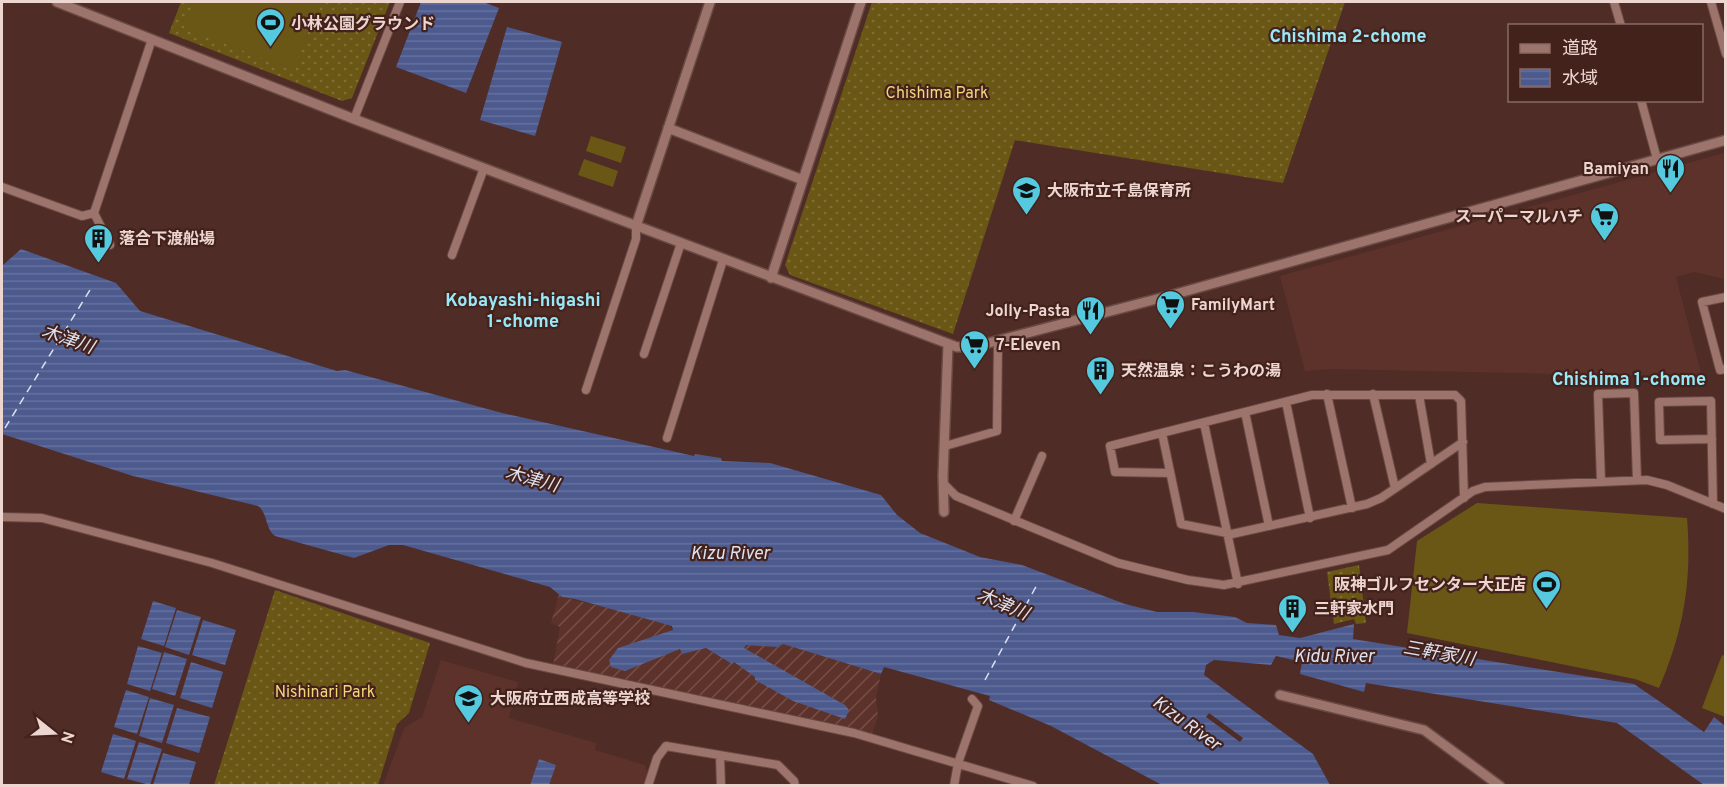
<svg xmlns="http://www.w3.org/2000/svg" width="1727" height="787" viewBox="0 0 1727 787" font-family="Overpass,'Noto Sans JP',sans-serif">
<defs>
<pattern id="industrial-furrows" width="10" height="10" patternUnits="userSpaceOnUse" patternTransform="scale(1.5)"><rect width="10" height="10" fill="#5d322a"/><path d="M-1 1l2-2M0 10L10 0M9 11l2-2" fill="none" stroke="#754f48"/></pattern>
<pattern id="grass-dots" width="8" height="8" patternUnits="userSpaceOnUse" patternTransform="scale(1.5)"><rect width="8" height="8" fill="#6a5715"/><path d="M2 2h.1M6 6h.1" fill="none" stroke="#806e36" stroke-width="1.8" stroke-linecap="round"/></pattern>
<pattern id="water-rules" width="6" height="5" patternUnits="userSpaceOnUse" patternTransform="scale(1.5)"><rect width="6" height="5" fill="#4c5a8e"/><path d="M0 2.5h6" fill="none" stroke="#66719d"/></pattern>
</defs>
<rect width="100%" height="100%" fill="#502c26"/>
<!-- built -->
<path fill="#5d322a" d="M1724,153L1725,279L1694,272L1676,277L1702,377L1331,369L1305,371L1280,276Z
M441,660L518,682L509,718L596,743L595,750L645,765L647,772L643,785L383,786L404,728L422,717Z"/>
<!-- industrial -->
<path fill="url(#industrial-furrows)" d="M559,594L562,597L669,623L682,654L706,648L732,664L746,644L778,647L783,644L881,674L876,697L878,717L872,733L553,665L560,627L551,623Z"/>
<!-- grass -->
<path fill="url(#grass-dots)" d="M181,2H390L352,98L342,101L169,33Z
M872,2H1345L1283,183L1015,140L953,334L790,275L785,265Z
M1359,565L1366,623L1356,624L1354,619L1334,624L1327,572Z
M275,590L430,643L409,713L397,724L378,785H214Z"/>
<!-- pitch -->
<path fill="#6a5715" d="M194,2H320L293,70L184,28Z
M591,136L626,147L621,163L586,151Z
M584,159L618,171L613,187L578,175Z
M1477,503L1687,518C1692,580 1684,630 1659,688L1635,679L1407,633L1417,541Z
M1722,655L1725,656V717L1702,708Z"/>
<!-- water -->
<path fill="url(#water-rules)" fill-rule="evenodd" d="M421,2H483L499,8L466,93L396,67Z
M507,27L562,42L535,136L480,120Z
M21,249L116,283L140,311L337,371L345,370L502,413L694,456L695,454L721,458L722,461L770,463L881,495L897,515L920,533L980,557L1022,565L1125,604L1157,612H1193L1235,617L1247,623L1276,625L1279,635L1300,638L1354,624L1353,639L1634,684L1704,732L1714,717L1725,726V785H1704L1617,723L1366,683L1364,692L1300,674L1302,662L1276,656L1271,665L1214,660L1206,665L1204,675L1313,754L1330,785H1162L1051,726L989,700L990,696L884,667L881,674L783,644L778,647L746,645L744,648L845,705L849,710L845,719L793,701L755,680V677L734,662L732,664L706,648L682,654L680,649L625,671L611,667L609,660L618,648L673,630L672,626L575,599L562,597L550,587L403,545H389L354,558L275,536C265,529 268,513 258,506L133,476L2,434V266ZM1209,713L1243,738L1240,742L1206,717Z
M153,601L176,608L164,646L141,639Z
M177,610L201,617L189,655L165,647Z
M203,620L236,630L225,665L192,655Z
M138,646L162,653L150,691L127,684Z
M164,652L187,659L175,696L152,689Z
M191,662L223,672L212,708L180,698Z
M126,690L149,697L137,734L114,727Z
M150,698L174,705L162,743L139,736Z
M177,708L210,717L199,753L166,743Z
M113,734L136,741L124,779L101,772Z
M139,742L162,749L150,785L127,779Z
M163,753L196,762L189,785H153Z
M539,759L556,765L549,785H530Z"/>
<g fill="none" stroke-linecap="round" stroke-linejoin="round">
<!-- ferry -->
<path stroke="#dce1f1" stroke-width="1.5" stroke-dasharray="8 6" stroke-linecap="butt" d="M5,428L93,285
M985,680L1038,583"/>
<defs>
<path id="minor" d="M1614,2L1621,26
M1711,2L1726,54
M1641,100L1657,159
M354,119L400,2
M2,187L82,216L94,213
M110,245L94,213L152,39
M452,255L484,168
M1726,297L1702,302L1720,370L1726,369
M644,354L681,243
M586,390L636,239V226
M1327,394L1352,508
M1373,394L1395,488
M1419,395L1431,464
M1286,402L1310,518
M1245,412L1269,526
M1204,423L1238,584
M1162,433L1181,524L1232,534L1367,504L1381,498L1463,442
M667,438L723,260
M1712,439L1660,440L1659,402L1711,401L1713,504
M945,446L997,431L998,341
M1169,473L1115,472L1110,446L1312,395H1455L1461,401L1464,498
M1601,482L1598,394L1634,393L1637,480
M943,483L956,496L1118,563L1188,580L1224,585L1388,550L1473,491L1485,487L1647,480L1667,485L1726,509
M2,517L42,518L65,524L212,563L526,663L854,733L1033,786
M1014,521L1042,456
M720,756L721,786
M648,786L657,758L666,746L778,765L794,781L795,786
M954,786L958,763L978,706L972,699"/>
<path id="tertiary" d="M57,2L354,119L957,347L977,346L1172,295L1726,140
M668,128L803,180
M636,226L710,2
M771,278L861,2
M944,512L943,476L948,345
M1280,695L1424,730L1500,786"/>
</defs>
<!-- minor casing -->
<use href="#minor" stroke="#684944" stroke-width="10"/>
<!-- tertiary casing -->
<use href="#tertiary" stroke="#684944" stroke-width="12"/>
<!-- minor -->
<use href="#minor" stroke="#9d746c" stroke-width="8"/>
<!-- tertiary -->
<use href="#tertiary" stroke="#9d746c" stroke-width="9"/>
</g>
<!-- icons -->
<defs>
<symbol id="stadium-pin" viewBox="-11 -11 22 30"><path d="M0 17L-7.5 6A9.5 9.5 0 1 1 7.5 6Z" fill="#55cadf" stroke="#44221c"/><path d="M0-5a6.5 5 0 1 0 0 10a6.5 5 0 1 0 0-10ZM-3.5-1.8h7v3.6h-7Z" fill="#111"/></symbol>
<symbol id="restaurant-pin" viewBox="-11 -11 22 30"><path d="M0 17L-7.5 6A9.5 9.5 0 1 1 7.5 6Z" fill="#55cadf" stroke="#44221c"/><path d="M-5-6h1v4h1v-4h1v4h1v-4h1v5L-1.5 .5V6h-2V.5L-5-1ZM5-6V6H3V1.5H1.5Q1.5-4 5-6Z" fill="#111"/></symbol>
<symbol id="school-pin" viewBox="-11 -11 22 30"><path d="M0 17L-7.5 6A9.5 9.5 0 1 1 7.5 6Z" fill="#55cadf" stroke="#44221c"/><path d="M0-5L7-2L0 1L-7-2ZM-4 1L0 2.5L4 1V4Q0 6-4 4Z" fill="#111"/></symbol>
<symbol id="supermarket-pin" viewBox="-11 -11 22 30"><path d="M0 17L-7.5 6A9.5 9.5 0 1 1 7.5 6Z" fill="#55cadf" stroke="#44221c"/><path d="M-6-5.5h2.5l.6 2H6L4.5 2H-2.5L-4.4-4H-6ZM-1.5 3.2a1.3 1.3 0 1 0 .1 0ZM3 3.2a1.3 1.3 0 1 0 .1 0Z" fill="#111"/></symbol>
<symbol id="building-pin" viewBox="-11 -11 22 30"><path d="M0 17L-7.5 6A9.5 9.5 0 1 1 7.5 6Z" fill="#55cadf" stroke="#44221c"/><path d="M-4-6H4V6H1V3H-1V6H-4ZM-2.5-4.3h1.7v1.8h-1.7ZM.8-4.3h1.7v1.8H.8ZM-2.5-1h1.7V.8h-1.7ZM.8-1h1.7V.8H.8Z" fill="#111"/></symbol>
</defs>
<g fill-rule="evenodd">
<use href="#stadium-pin" x="254" y="6" width="33" height="45"/>
<use href="#restaurant-pin" x="1654" y="152" width="33" height="45"/>
<use href="#school-pin" x="1010" y="174" width="33" height="45"/>
<use href="#supermarket-pin" x="1588" y="200" width="33" height="45"/>
<use href="#building-pin" x="82" y="222" width="33" height="45"/>
<use href="#supermarket-pin" x="1154" y="288" width="33" height="45"/>
<use href="#restaurant-pin" x="1074" y="294" width="33" height="45"/>
<use href="#supermarket-pin" x="958" y="328" width="33" height="45"/>
<use href="#building-pin" x="1084" y="354" width="33" height="45"/>
<use href="#stadium-pin" x="1530" y="568" width="33" height="45"/>
<use href="#building-pin" x="1276" y="592" width="33" height="45"/>
<use href="#school-pin" x="452" y="682" width="33" height="45"/>
</g>
<g text-anchor="middle" stroke-width="4.5" stroke-linejoin="round" paint-order="stroke">
<!-- poi labels -->
<g font-size="16" font-weight="bold" fill="#edd5d0" stroke="#44221c" text-anchor="start">
<text x="291" y="29">小林公園グラウンド</text>
<text x="1649" y="174" text-anchor="end">Bamiyan</text>
<text x="1047" y="196">大阪市立千島保育所</text>
<text x="1583" y="222" text-anchor="end">スーパーマルハチ</text>
<text x="119" y="244">落合下渡船場</text>
<text x="1191" y="310">FamilyMart</text>
<text x="1070" y="316" text-anchor="end">Jolly-Pasta</text>
<text x="996" y="350">7-Eleven</text>
<text x="1121" y="376">天然温泉：こうわの湯</text>
<text x="1526" y="590" text-anchor="end">阪神ゴルフセンター大正店</text>
<text x="1314" y="614">三軒家水門</text>
<text x="490" y="704">大阪府立西成高等学校</text>
</g>
<!-- park labels -->
<g font-size="16" fill="#f3d57b" stroke="#44221c">
<text x="937" y="98">Chishima Park</text>
<text x="325" y="697">Nishinari Park</text>
</g>
<!-- neighbourhood labels -->
<g font-size="18" font-weight="bold" fill="#99e8f8" stroke="#44221c">
<text x="1348" y="42">Chishima 2-chome</text>
<text x="523" y="306">Kobayashi-higashi<tspan x="523" dy="21">1-chome</tspan></text>
<text x="1629" y="385">Chishima 1-chome</text>
</g>
<!-- water labels -->
<g font-size="18" font-style="italic" fill="#dce1f1" stroke="#44221c">
<text transform="translate(68 339) rotate(19)" y="6">木津川</text>
<text transform="translate(532 479) rotate(15)" y="6">木津川</text>
<text x="730" y="559">Kizu River</text>
<text transform="translate(1003 604) rotate(23)" y="6">木津川</text>
<text transform="translate(1439 653) rotate(10)" y="6">三軒家川</text>
<text x="1334" y="662">Kidu River</text>
<text transform="translate(1187 723) rotate(36)" y="6">Kizu River</text>
</g>
</g>
<!-- border -->
<rect width="1727" height="787" fill="none" stroke="#edd5d0" stroke-width="6"/>
<!-- legend -->
<rect x="1508" y="24" width="195" height="78" fill="#44221c" stroke="#886a64" stroke-width="1.5"/>
<rect x="1520" y="44" width="30" height="9" fill="#9d746c" stroke="#886a64" stroke-width="1.5"/>
<text x="1562" y="54" font-size="18" fill="#edd5d0">道路</text>
<rect x="1520" y="69" width="30" height="18" fill="url(#water-rules)" stroke="#886a64" stroke-width="1.5"/>
<text x="1562" y="84" font-size="18" fill="#edd5d0">水域</text>
<!-- north arrow -->
<g transform="translate(54 733) rotate(108)" stroke="#44221c" stroke-width="4.5" paint-order="stroke">
<path d="M0-4.5L10 22L0 15L-10 22Z" fill="#edd5d0"/>
<text y="-9" font-size="16" font-weight="bold" text-anchor="middle" fill="#edd5d0">N</text>
</g>
</svg>
